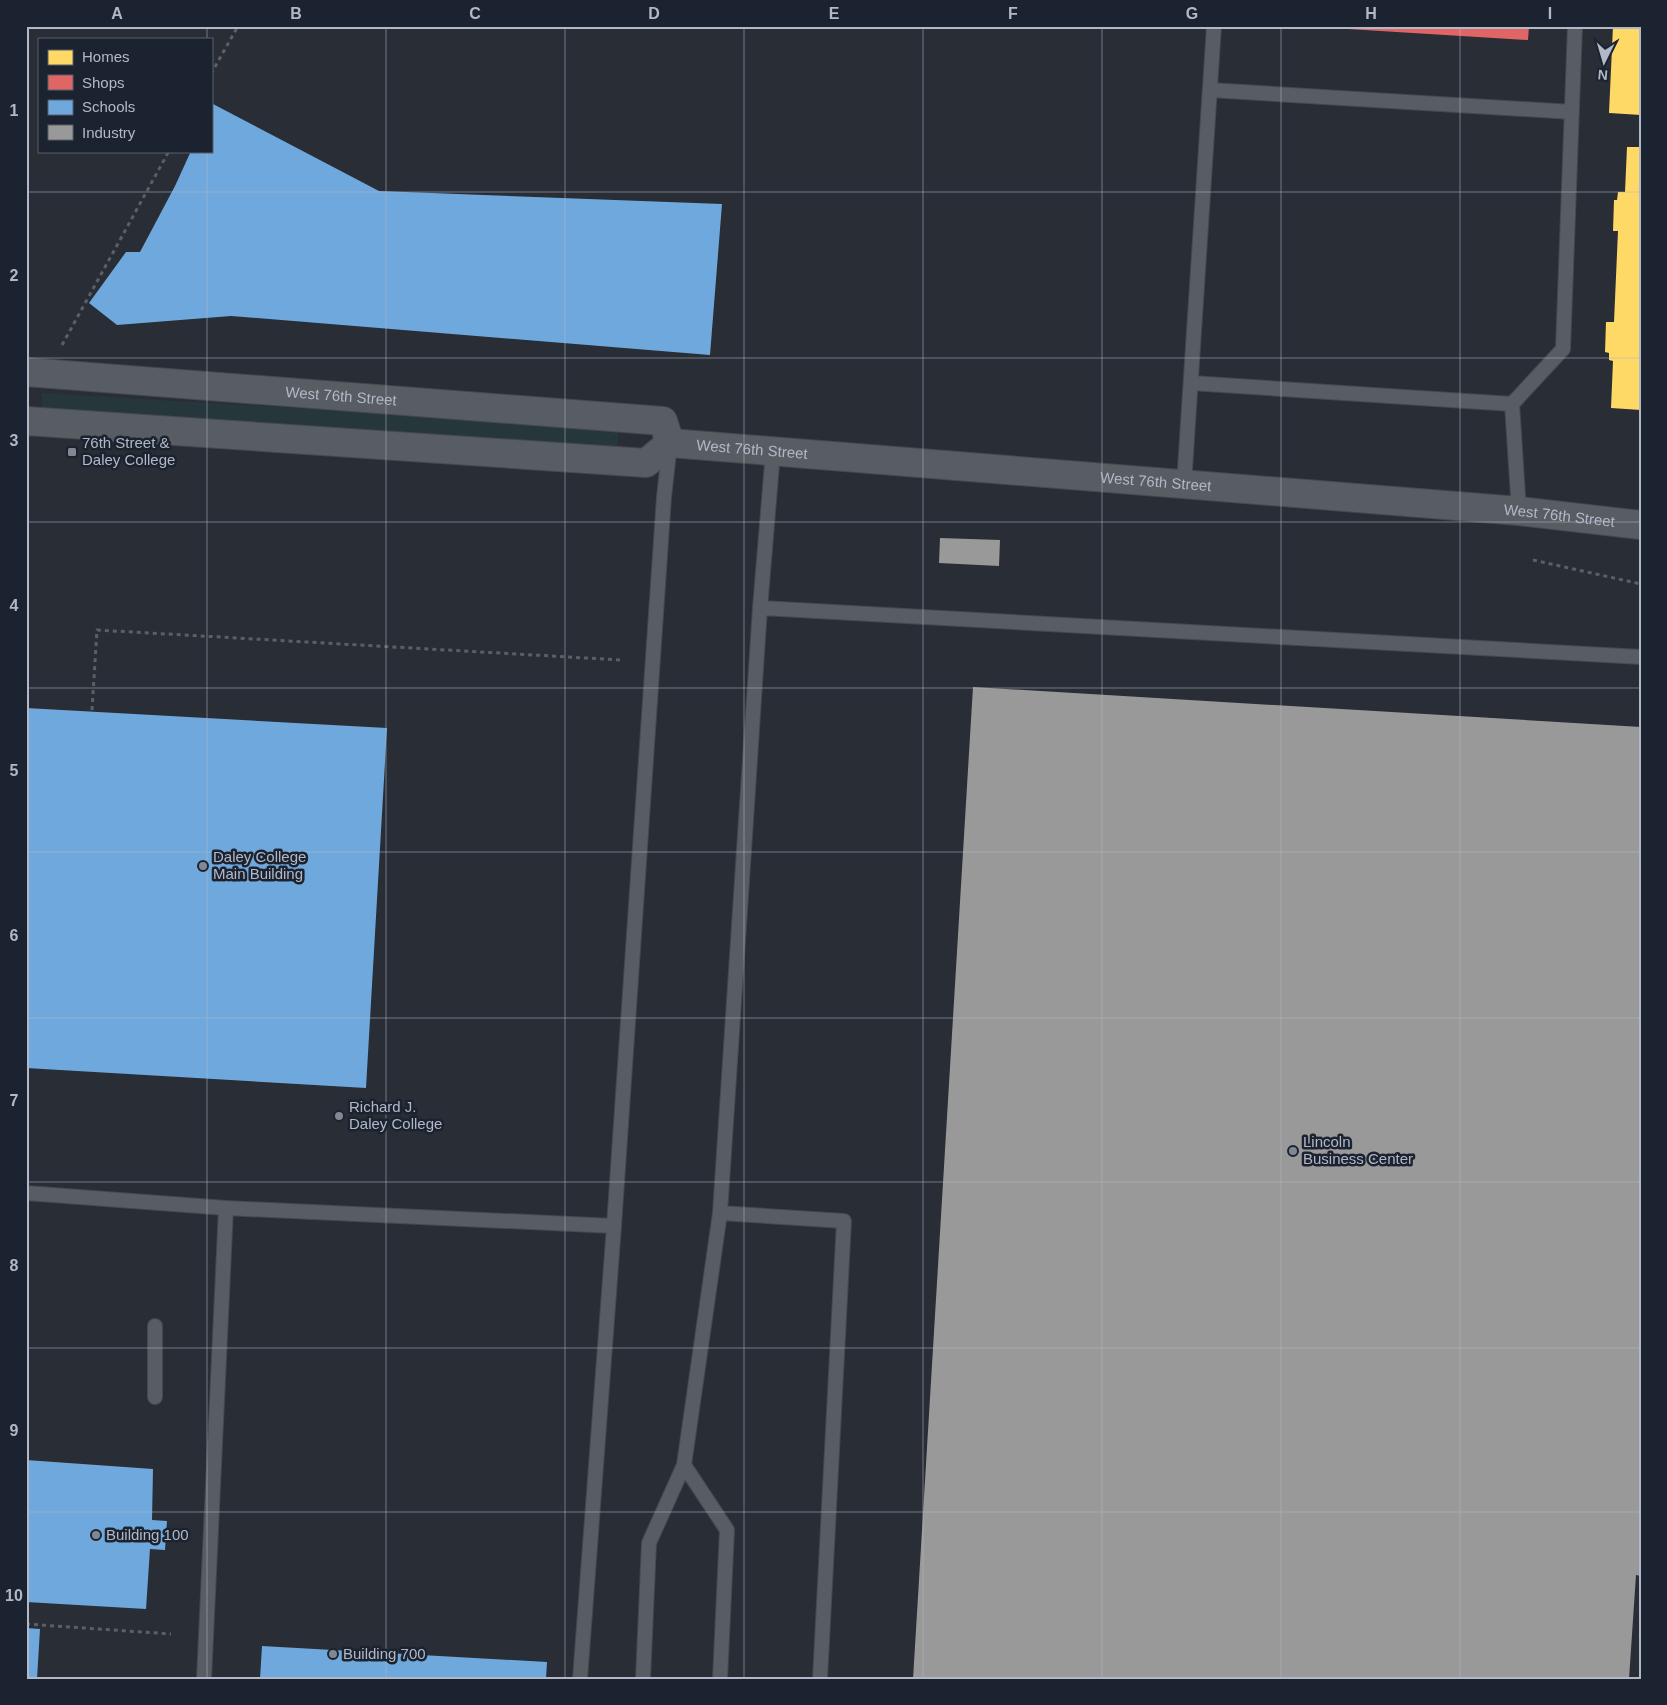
<svg xmlns="http://www.w3.org/2000/svg" width="1667" height="1705" viewBox="0 0 1667 1705" font-family="Helvetica,sans-serif">
<rect width="100%" height="100%" fill="#292d35"/>
<!-- green -->
<path fill="#26373b" d="M42,393L618,427V447L42,410Z"/>
<!-- homes -->
<path fill="#ffd966" d="M1613,26H1641V115L1609,113Z
M1627,147H1641V410L1611,408L1613,361L1609,360V353L1605,352L1606,322H1614L1618,231H1613L1614,200H1617L1618,192H1625Z"/>
<!-- shops -->
<path fill="#e06666" d="M1332,26H1529L1528,40L1332,28Z"/>
<!-- schools -->
<path fill="#6fa8dc" d="M213,104L379,191L722,204L710,355L231,316L117,325L89,303L126,252H140L175,186L191,151H211V108Z
M26,708L387,728L366,1088L26,1068Z
M26,1460L153,1469L152,1520L167,1521L165,1550L150,1549L146,1609L26,1602Z
M26,1628L40,1629L37,1679H26Z
M262,1646L547,1662L546,1679H260Z"/>
<!-- industry -->
<path fill="#999" d="M940,538L1000,540L999,566L939,563Z
M973,687L1641,727V1576L1636,1575L1629,1679H913Z"/>
<g fill="none" stroke-linecap="round" stroke-linejoin="round">
<defs>
<path id="lane" d="M1210,90L1572,112
M1191,383L1512,404L1519,511
M1512,404L1563,349L1575,26
M773,452L760,608L720,1213L844,1221L820,1679
M1184,484L1214,26
M760,608L1641,657
M26,1193L226,1208
M155,1397V1326
M684,1465L727,1530L720,1679
M204,1679L226,1208L614,1226
M580,1679L614,1226L664,497L670,444
M643,1679L649,1543L684,1465L720,1213"/>
<g id="street">
<path id="s1" d="M26,372L663,421L670,443"/>
<path id="s2" d="M26,421L646,463L670,443L1519,511L1641,525"/>
</g>
</defs>
<!-- lane casing -->
<use href="#lane" stroke="#45484f" stroke-width="16"/>
<!-- street casing -->
<use href="#street" stroke="#45484f" stroke-width="30"/>
<!-- path -->
<path stroke="#5b6067" stroke-width="3" stroke-dasharray="4 4" stroke-linecap="butt" d="M211,74L238,26
M62,345L169,151
M1533,560L1641,584
M92,710L97,630L621,660
M26,1624L171,1634"/>
<!-- lane -->
<use href="#lane" stroke="#585c63" stroke-width="14"/>
<!-- street -->
<use href="#street" stroke="#585c63" stroke-width="28"/>
</g>
<!-- grid -->
<path fill="none" stroke="#b2b8c7" stroke-width="1" stroke-opacity="0.55" d="M207,26V39M386,26V1679M565,26V1679M744,26V1679M923,26V1679M1102,26V1679M1281,26V1679M1460,26V1679M207,151V1679M26,192H1641M26,358H1641M26,522H1641M26,688H1641M26,852H1641M26,1018H1641M26,1182H1641M26,1348H1641M26,1512H1641"/>
<!-- markers -->
<g fill="#828794" stroke="#1c2330" stroke-width="2">
<rect x="67" y="447" width="10" height="10" rx="2.5"/>
<circle cx="203" cy="866" r="5"/>
<circle cx="339" cy="1116" r="5"/>
<circle cx="1293" cy="1151" r="5"/>
<circle cx="96" cy="1535" r="5"/>
<circle cx="333" cy="1654" r="5"/>
</g>
<g text-anchor="middle" stroke-width="5" stroke-linejoin="round" paint-order="stroke">
<!-- street labels -->
<g font-size="15" fill="#b2b8c7" stroke="#1c2330">
<text dy="5" stroke="none"><textPath href="#s1" startOffset="316">West 76th Street</textPath></text>
<text dy="5" stroke="none"><textPath href="#s2" startOffset="735">West 76th Street</textPath></text>
<text dy="5" stroke="none"><textPath href="#s2" startOffset="1140">West 76th Street</textPath></text>
<text dy="5" stroke="none"><textPath href="#s2" startOffset="1545">West 76th Street</textPath></text>
</g>
<!-- poi labels -->
<g font-size="15" fill="#b2b8c7" stroke="#1c2330" text-anchor="start">
<text x="82" y="448">76th Street &amp;<tspan x="82" dy="17">Daley College</tspan></text>
<text x="213" y="862">Daley College<tspan x="213" dy="17">Main Building</tspan></text>
<text x="349" y="1112">Richard J.<tspan x="349" dy="17">Daley College</tspan></text>
<text x="1303" y="1147">Lincoln<tspan x="1303" dy="17">Business Center</tspan></text>
<text x="106" y="1540">Building 100</text>
<text x="343" y="1659">Building 700</text>
</g>
</g>
<!-- border -->
<rect width="1667" height="1705" fill="none" stroke="#1c2330" stroke-width="55"/>
<!-- legend -->
<rect x="38" y="38" width="175" height="115" fill="#1c2330" stroke="#585f6c"/>
<rect x="48" y="50" width="25" height="15" fill="#ffd966" stroke="#585f6c"/>
<text x="82" y="62" font-size="15" fill="#b2b8c7">Homes</text>
<rect x="48" y="75" width="25" height="15" fill="#e06666" stroke="#585f6c"/>
<text x="82" y="88" font-size="15" fill="#b2b8c7">Shops</text>
<rect x="48" y="100" width="25" height="15" fill="#6fa8dc" stroke="#585f6c"/>
<text x="82" y="112" font-size="15" fill="#b2b8c7">Schools</text>
<rect x="48" y="125" width="25" height="15" fill="#999999" stroke="#585f6c"/>
<text x="82" y="138" font-size="15" fill="#b2b8c7">Industry</text>
<!-- north arrow -->
<g transform="translate(1604 62) rotate(185)" stroke="#1c2330" stroke-width="4" paint-order="stroke">
<path d="M0-4L9 19L0 12L-9 19Z" fill="#b2b8c7"/>
<text y="-8" font-size="14" font-weight="bold" text-anchor="middle" fill="#b2b8c7">N</text>
</g>
<rect x="28" y="28" width="1612" height="1650" fill="none" stroke="#b2b8c7" stroke-width="2"/>
<g font-size="16" text-anchor="middle" font-weight="bold" fill="#b2b8c7">
<text x="117" y="19">A</text>
<text x="296" y="19">B</text>
<text x="475" y="19">C</text>
<text x="654" y="19">D</text>
<text x="834" y="19">E</text>
<text x="1013" y="19">F</text>
<text x="1192" y="19">G</text>
<text x="1371" y="19">H</text>
<text x="1550" y="19">I</text>
<text x="14" y="116">1</text>
<text x="14" y="281">2</text>
<text x="14" y="446">3</text>
<text x="14" y="611">4</text>
<text x="14" y="776">5</text>
<text x="14" y="941">6</text>
<text x="14" y="1106">7</text>
<text x="14" y="1271">8</text>
<text x="14" y="1436">9</text>
<text x="14" y="1601">10</text>
</g>
</svg>
